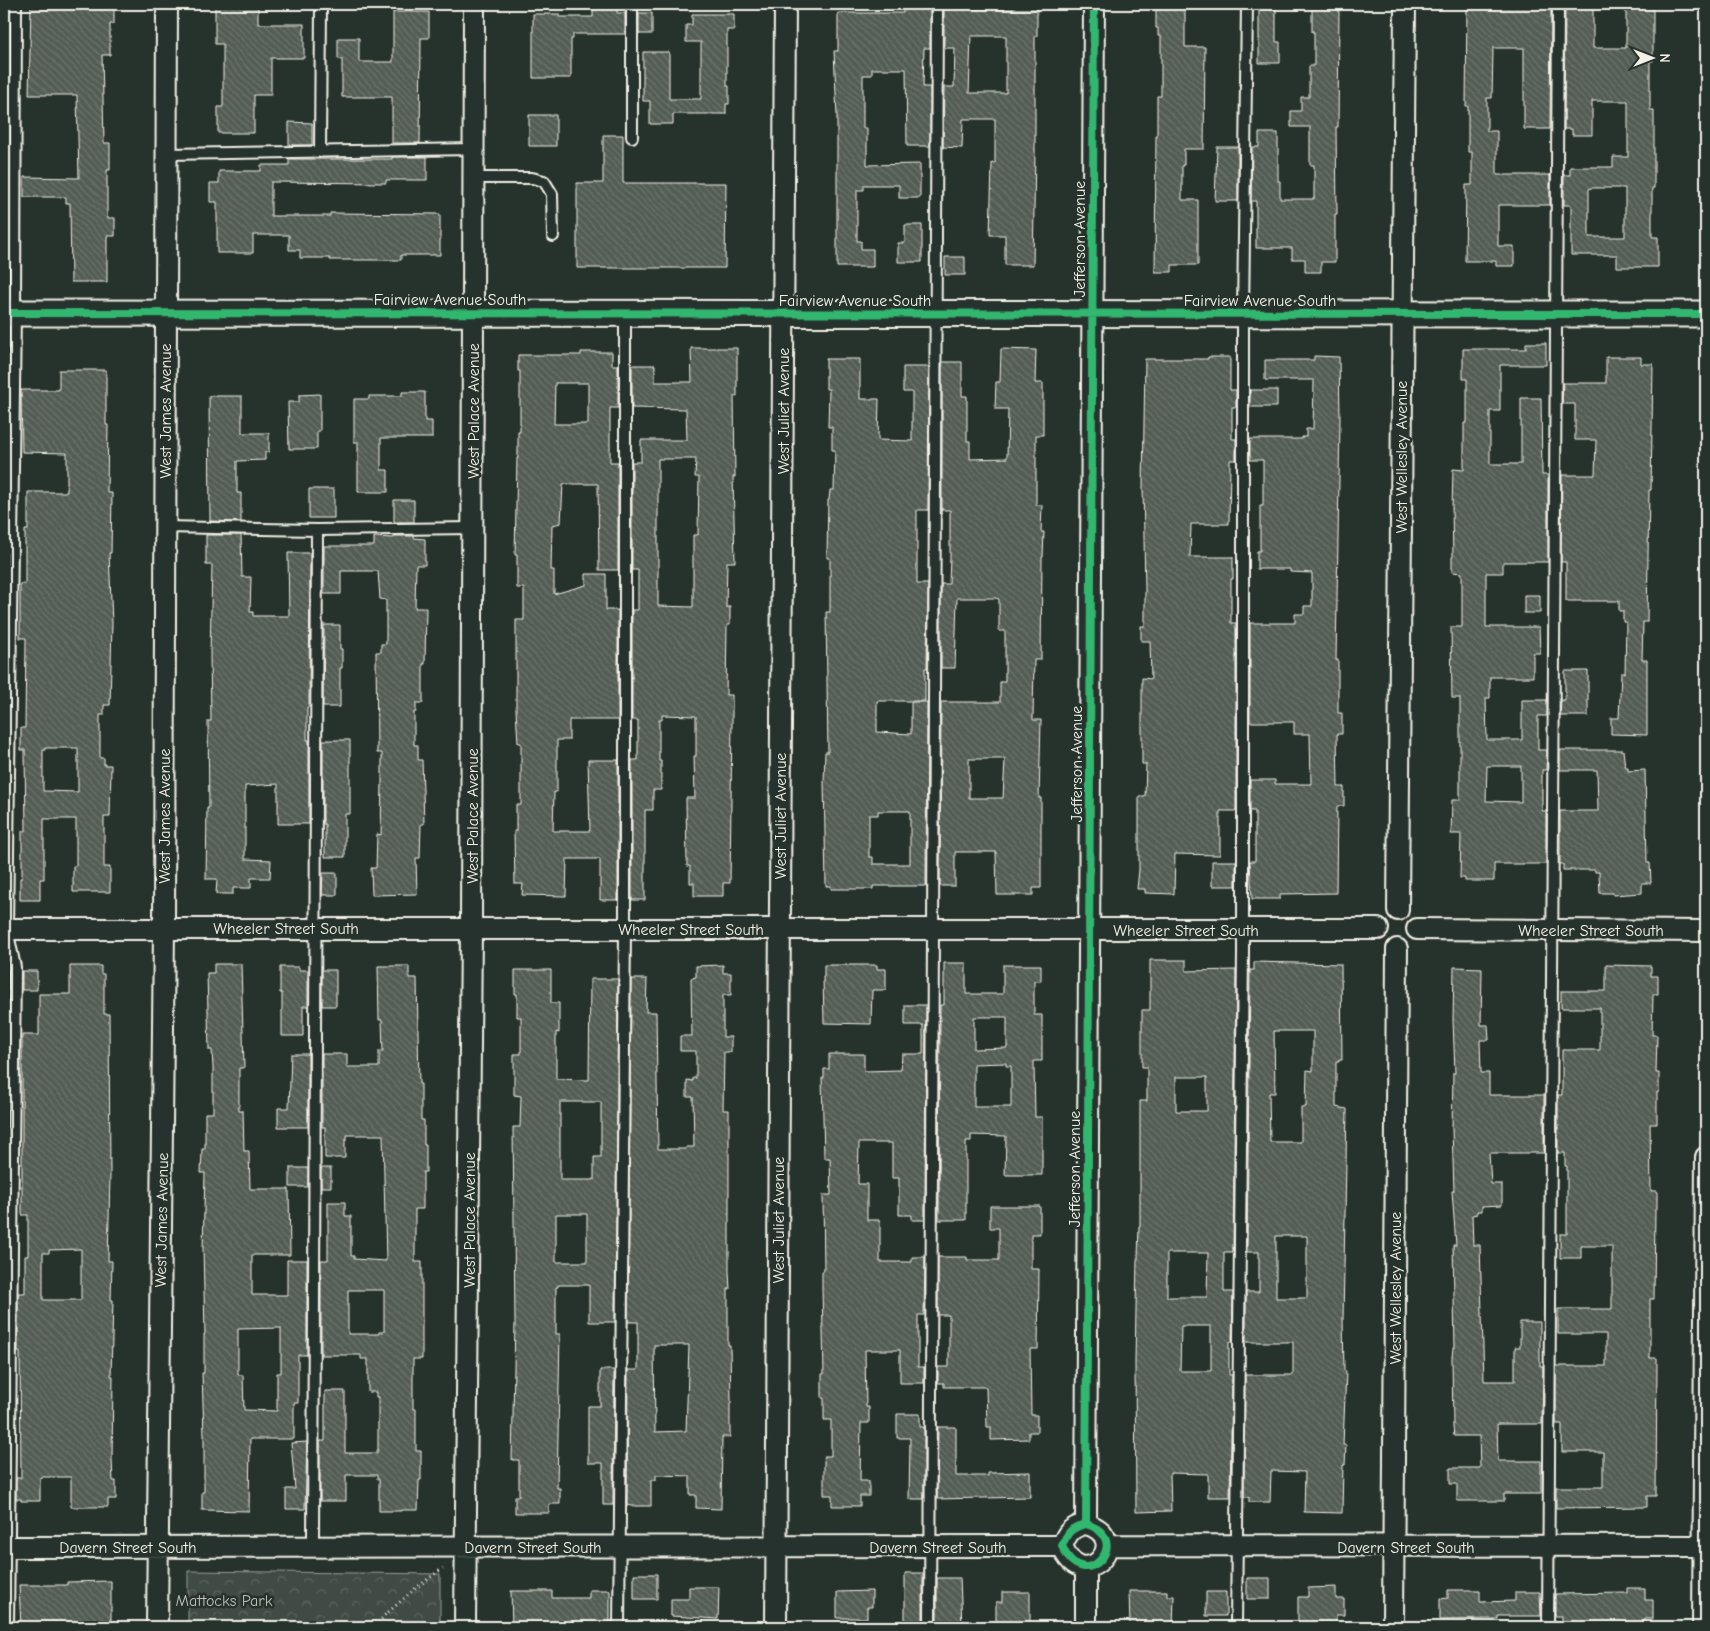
<svg xmlns="http://www.w3.org/2000/svg" width="1710" height="1631" viewBox="0 0 1710 1631" font-family="'Comic Neue',sans-serif">
<defs>
<pattern id="park-crowns" width="20" height="18" patternUnits="userSpaceOnUse" patternTransform="scale(1.25)"><rect width="20" height="18" fill="#414b45"/><path d="M2 6a3 3 0 1 1 6 0M12 15a3 3 0 1 1 6 0" fill="none" stroke="#5d6560"/></pattern>
<pattern id="building-back-hatch" width="6" height="6" patternUnits="userSpaceOnUse" patternTransform="scale(1.25)"><rect width="6" height="6" fill="#525c55"/><path d="M-1 5l2 2M0 0l6 6M5-1l2 2" fill="none" stroke="#6c746d"/></pattern>
</defs>
<rect width="100%" height="100%" fill="#26332d"/>
<filter id="ink" filterUnits="userSpaceOnUse"><feTurbulence type="fractalNoise" baseFrequency=".02" numOctaves="2"/><feDisplacementMap in="SourceGraphic" scale="10" xChannelSelector="R" yChannelSelector="G"/><feConvolveMatrix kernelMatrix="1 2 1 2 8 2 1 2 1" color-interpolation-filters="sRGB"/></filter>
<g filter="url(#ink)">
<!-- built -->
<path fill="#333f39" d="M4,214H12L14,415H4Z"/>
<!-- park -->
<path fill="url(#park-crowns)" stroke="#9a9e96" d="M188,1571L440,1574V1627H188Z"/>
<!-- building -->
<path fill="url(#building-back-hatch)" stroke="#f4f1e8" fill-rule="evenodd" d="M31,4H114V24H110V55H102L104,143H110V170H107V218H115V236H107V282H71L70,203H66V197H24V177L79,178L77,95H29Z
M215,4H258V24H304V58H271V95H254V133H218V107H223V44H215Z
M598,4H617V13H625V34H573V39H571V78H533V14H559V17H593V9H598Z
M952,4H973V9H1037V36H1035V154L1033,265H1005V235H990L992,163H995V119H963L962,148L943,147L944,87H954L955,48H944V9H952ZM971,36H1006V93H969Z
M1156,4H1185V47H1205L1204,149H1184V165H1182V200H1198V265H1172V272H1155L1156,136H1157V96H1161V36H1158V28H1156Z
M1259,4H1276V42H1280V63H1259Z
M1467,4H1551L1550,129H1524V48H1493L1492,98H1487V131H1497V175H1550V205H1498V246H1514V266H1496V261H1465L1466,185H1472V152H1468V106H1466Z
M1565,4H1593V48H1626V4H1653V61H1650V110H1654V188H1652V237H1658V267H1617V255H1571V205H1564V175H1570V167H1613V157H1628V101H1592V135H1572V129H1564ZM1591,188H1625V237H1589V189Z
M1312,6H1339L1338,127H1336L1337,214H1335V262H1321V272H1305V259H1292V248H1256V201H1251L1252,147H1259V133H1278V181H1280V199H1314V165H1310V127H1291V111H1301V97H1309V66H1314V32H1312Z
M903,8L930,9V48H924L923,87H930V146H907L906,69H872V75H863V128H867V165L920,164V198H899V185H864V190H857V241H861V249H873V267H837V116L834,51H838V13H903Z
M393,12H429V38H421L420,143H392V97H342V59H338V38H359V62H393Z
M639,13H652V34H639Z
M692,14H734V30H727V86H729V104H726V114H673V124H650V101H643V52H669V99H701V42H686V25H692Z
M529,115H556V146H529Z
M289,122L312,123V145H289Z
M603,135H623V183H726L725,268H577V183H603Z
M1217,147H1238V201H1215Z
M392,157H427V180H386V183L271,182V216H330V213L440,214V255H401V260H330V258H300V250H289V235H253V253H217V202H210V183H219V171H261V165H289V159H392Z
M905,225H922V262H898V243H905Z
M945,257H965V275H945Z
M1526,343H1546V365H1500V411H1490V464H1521V398H1541L1542,475H1548V562H1503V573H1486V627H1539L1540,653H1533V677H1490V698H1486L1487,740H1522V700H1547V716H1538V750H1547L1546,770H1542V811H1546V864H1494V881H1465V878H1460L1461,834H1451L1452,800H1460V698H1452L1451,627H1462V573L1452,572V557H1453L1452,509L1453,469L1464,470V423H1467V379H1463V349H1526ZM1487,766H1521V802L1486,801Z
M691,348H737V396H734L735,477H733L735,562H727L726,607H730V625H727L726,695H732V719L730,883H723V896H694V883H690V866H687L686,798H695L694,756H696V716L662,715V720H659V761H661V790H653V810H645V900H632V760H638V720H632V610H638V570H632V462H641V440H687L686,409L632,408V365H655V382H692ZM658,459H696L695,477H699L698,535H693V607L658,606Z
M1001,349L1036,350L1035,383H1043V435H1036V505H1042L1041,532H1044L1043,557H1042L1041,660H1034L1033,717V720H1041L1039,798H1041V888H1033V895H997L996,852H955V886H940L941,702H1000V682H1005V631H999V599L995,598H957L955,668H941V584H949L950,557V510H942V367L943,362H962V396H967V441H970V459L1007,458L1008,409H995L996,382H1000ZM969,759H1005L1003,798H969Z
M581,352H612V365H618V408H610V462H618V570H599L598,484H563L561,523L552,525L551,570H554V594L586,585V574H606V610H618V720H569V740H557V792H554L553,831H590L588,760H618V900H600V859H567L566,896L522,895L523,884H515L514,831H516V805H521V743H518L516,710V620H524V588H517V555H515L517,458H518V432H520V371H518V355H581ZM555,383H588V424H554Z
M1314,356L1339,357L1340,419L1336,660H1338V713H1342V734H1337L1338,787H1344V806H1337L1336,893L1280,894V899H1252L1250,861H1255V811H1250V780H1275V784H1311L1310,734H1294V722H1250V623H1295V614H1304V606H1312V573L1290,572V569H1257V551H1260V506H1263V460H1250V439H1302V437H1306V429H1313L1314,380H1265V360H1314Z
M1208,357H1230V390H1236V407H1232V439H1236V460H1230V464L1229,524H1191L1190,557H1233V579H1231V623H1236V811H1220V855L1175,854L1174,894L1145,893V889H1137L1139,870V796H1145L1146,764H1142V678L1151,679L1150,641H1141V626H1145V589L1143,487L1145,359H1208Z
M1606,357H1641V364H1653L1651,490H1649L1647,622H1643L1642,660H1647V735L1611,734V718H1619L1621,673H1625L1626,622H1623V611H1619V601H1566V562H1561L1562,475H1595L1596,440H1575V404H1562L1563,383H1606Z
M826,359H860V399H879L878,440L912,441V392H903V367H929L928,510H917V584H928L927,668H925V701H877V732L911,734V702H927L926,886H873V889H831V886H826L824,782L825,752H828L826,612H830V558H827L828,500H829L830,490H834L835,450H832V427H828L829,389H826ZM878,811H910V864H873V857H869V815H878Z
M59,370H106V425H108L107,493H112L111,553H109L112,623L110,705H104V715H100V758H104V765H111L110,817H104V867H110V892H73V866H76V819H44V879H40V900H20V878H22V831H26L25,750H21V728H25L26,638H20V584H25V530H28V492H67V453L22,452L21,390H59ZM45,748H78V792L43,791V750H45Z
M1250,390H1277V407H1250Z
M402,392H425V421H432V438H381V470H388V492H358V442H354V399H369V396H402Z
M320,394V431H317V449H289L288,402H299V395Z
M209,396H242V433H269V452H265V460L237,461V493H241V522L210,521Z
M309,489H334V518H309Z
M394,500H414V522H394Z
M206,535H241L242,577H251L250,612H253V616H289L288,553H310L309,707H307V740H309V824H278V784L245,786V859L271,860L270,878H251V888H233V894H216L217,879H206L207,808H209L208,721H211L210,654L212,565H206Z
M394,536H414V538L425,539V565H416L415,608H426L425,664H423V703H416V712H414V745H418V760H422L424,824H421L420,858H416L417,894L372,895L371,868H376L377,834L381,835L382,780V753H377L376,652H381V644H386V600L380,599L378,571H341V594H324V546H374V537L394,538Z
M1524,595H1540V613H1524Z
M324,625H340V649H342V668H340V707H323Z
M1565,671H1588V716H1560L1561,700H1565Z
M323,740H350V814H345V857H325V824H323Z
M1560,750H1623L1625,767H1628V771L1645,770L1647,863H1650L1651,883H1642V893L1613,895V893H1600L1599,872H1595V870H1563V864H1560V811H1598L1597,770H1560Z
M1212,861H1236V886H1212Z
M323,873H337V895H322Z
M1150,960H1186V971L1236,970L1233,1252H1224V1292H1233L1232,1342H1229V1375H1232L1230,1497H1208V1474L1170,1473L1171,1511L1136,1512L1135,1361L1137,1259H1138L1139,1226H1140V1101H1147V1067H1142V1010H1150ZM1176,1077H1207V1111H1176ZM1167,1253H1208L1207,1297H1167ZM1181,1326H1211V1371H1180Z
M1254,962L1341,964L1342,1060H1339V1062H1336V1107L1347,1109L1343,1320L1344,1371H1346L1343,1445H1346L1345,1465H1343L1342,1513L1304,1512L1305,1472L1271,1471L1270,1502H1249V1497H1244L1245,1375H1293V1342H1246V1292H1259V1252H1247L1250,970H1254ZM1274,1031H1313V1071L1307,1070L1306,1107H1301V1142H1270L1269,1093H1275ZM1276,1236H1307V1298H1276Z
M944,963H966V994H1003V965H1041V981H1034V1015H1042V1061H1034V1066L1035,1117H1042V1175H1005L1006,1136L971,1135V1141H966V1220H939L940,1005H944ZM974,1017H1007V1048L974,1049ZM1006,1063V1066H1011V1107H974V1064Z
M214,964H241L244,1068H239V1111H243L244,1151H249L250,1189H289L290,1255H252V1295H287V1260H307V1355H298V1403H294V1439H250L249,1511L202,1510V1492H204V1436L202,1373H204V1334H205L203,1248L205,1173H201L202,1149H205V1113H213V1068L212,1050H209L207,973H214ZM281,1328V1373H277V1411L244,1410L243,1375H238V1329Z
M723,965V973H731V995H723V1037H731V1052H724L723,1110H729V1271L730,1289H728V1345H730L731,1403H730V1437H722L721,1509L696,1508V1495H690V1476L656,1475V1480H651V1506H631L627,1505L628,1370H638V1322H628L631,979H647L646,1012H656L658,1149H686V1147H694L693,1097H687V1080L693,1081V1078H696V1051H680V1036H692L691,978L696,977V966ZM654,1345H689L686,1431L655,1432Z
M824,965H877V969H886V990H872L871,1024L824,1023L823,977H824Z
M1606,965L1651,966V976H1658V994H1653L1652,1035H1657L1656,1073H1659V1092H1657V1124H1650L1651,1191H1657V1209H1655L1654,1299H1650V1358H1657L1656,1496H1647V1507L1556,1508V1487H1603V1452H1562V1424H1556V1366H1606V1334H1558V1309H1612V1246H1581V1258H1560V1234H1567V1166H1565V1153H1558V1095H1562V1050H1600V1008H1561V991H1606Z
M70,966H101V974H104V1014H109L110,1175L108,1261H112L111,1300H113L111,1376H113L112,1460L113,1481H116V1499H108V1507H71V1477H40V1501H21V1499H16V1478H21L20,1352H18V1293H25V1256H28V1215H22V1035H39V994H70ZM81,1249V1300H43V1253H49V1250Z
M378,966H409V978H417L419,1084H421V1120H424V1145H426V1172H423V1209H415V1262H422V1359H413V1409H416V1451H421V1480H419L418,1510H401V1511H379V1479H377V1475H346V1501H320V1441H325V1391H345V1453H377V1450H378V1397H376V1392H368V1359H361V1355H321V1260H328V1202H345V1216H351V1256H354V1259L386,1261L383,1135H347V1140H345V1158H325V1127H322V1054H347V1067H379V1051H383L382,1020H379ZM348,1290H384V1332H379V1334H348Z
M280,967H299V970H308V1006H303V1036H282V993H280Z
M1454,967L1482,968L1481,1025H1488L1489,1040H1480L1481,1073H1489V1095H1544V1153H1489L1491,1184H1502V1205L1482,1206V1211H1477V1214L1472,1215L1473,1245H1480L1484,1381H1515V1347H1520V1322H1540V1366H1543L1542,1424H1497L1498,1461H1541V1494H1504V1501H1457V1484H1450V1468H1480L1479,1436H1454L1453,1427L1452,1357L1453,1348H1455L1453,1245H1456L1452,1191H1454L1452,1129L1453,1073H1455L1453,1020Z
M322,970H336V1006H322Z
M515,970H551V1003H559V1033L556,1032V1079L589,1080L590,979H618L615,1322H589V1285H558V1287H556V1334H560L557,1488H560V1504H549V1513H515V1496H519V1460H512L515,1323L513,1127H520L521,1096L514,1095V1054H521V1017H517V994H515ZM560,1102H601V1157H594V1180H560ZM556,1214H587V1262H556Z
M4,971H8V990H4Z
M22,971H37V990H22Z
M905,1005H926L925,1220H912V1215H899V1178H892V1143H859L858,1184H867V1220H880V1262H912V1257H925L924,1315H918V1367H924V1383H900V1350H865L866,1407H869V1423H861L860,1481H869V1496H860V1506H832V1495H824V1456H831V1420H824V1398H822V1374H824L822,1289V1271H824L823,1195H831L830,1158H824L822,1078H824V1069H829V1054H864V1071L901,1070L902,1054H923V1025H905Z
M291,1054H308V1127H278V1108H289Z
M290,1168H308V1187H290Z
M321,1168H331V1187H321Z
M990,1206H1040V1234H1031V1269H1039L1038,1349H1030L1031,1415H1037V1432H1029V1439L991,1440V1427H987L986,1387H944V1383H938V1367H949V1315H938V1257H967V1260H999V1228H990Z
M600,1370H614L613,1505H603V1463H588V1406H600Z
M897,1414H920V1427H924V1499H909L910,1438H897Z
M938,1427H956V1476H988V1473L1030,1472V1497L937,1499Z
M307,1442L305,1509H286V1489H295L291,1443Z
M905,1573H923V1627H905Z
M634,1574H657V1599H634Z
M937,1578H960L962,1627H937Z
M1247,1578H1270V1599H1247Z
M111,1581V1627H21L19,1585H67V1582Z
M689,1587H719L718,1619L671,1616V1599H689Z
M1336,1587V1599H1344V1615H1336V1627H1298V1597H1308V1588Z
M1628,1588H1645V1600H1653V1619H1645L1644,1627H1562V1616H1555V1594L1628,1593Z
M589,1590H610V1627H512L511,1591H552V1598H589Z
M1448,1590H1480V1602L1515,1601V1592H1540L1541,1616H1498V1619L1440,1620V1599L1448,1598Z
M872,1591V1607H867V1618H837V1592Z
M1129,1591H1167V1596H1174L1173,1627H1130Z
M1002,1592H1030V1627H996V1602H1002Z
M1206,1592H1226V1616H1206Z"/>
<g fill="none" stroke-linecap="round" stroke-linejoin="round">
<defs>
<path id="service" d="M632,137V4
M320,152L321,4
M166,154L473,149
M473,178H532L544,181L552,194L553,236
M165,527L317,530L473,528
M313,1547L317,530
M8,1627L15,967L7,929L15,313L16,4
M619,1627L625,929V314
M930,1627L937,4
M1236,1627L1243,952V314L1247,4
M1548,1627L1558,4"/>
<path id="minor" d="M1398,910L1405,4
M4,929H1378
M1417,929L1706,931
M1086,1524L1094,4
M1086,1524C1135,1538 1084,1598 1062,1546C1067,1533 1071,1527 1086,1524Z
M1107,1545L1706,1546
M4,1547L1062,1546
M157,1627L164,928L167,4
M465,1627L471,929L474,4
M776,1627L785,4
M1086,1627V1567
M1393,1627L1397,949
M1703,1627L1706,1157"/>
<path id="tertiary" d="M4,313L1706,314"/>
</defs>
<!-- service casing -->
<use href="#service" stroke="#f4f1e8" stroke-width="14"/>
<!-- minor casing -->
<use href="#minor" stroke="#f4f1e8" stroke-width="24"/>
<!-- tertiary casing -->
<use href="#tertiary" stroke="#f4f1e8" stroke-width="29"/>
<!-- path -->
<path stroke="#f4f1e8" stroke-width="3" stroke-dasharray="1 4" stroke-linecap="butt" d="M375,1627L385,1615L416,1588L443,1568"/>
<!-- service -->
<use href="#service" stroke="#26332d" stroke-width="10"/>
<!-- minor -->
<use href="#minor" stroke="#26332d" stroke-width="20"/>
<!-- tertiary -->
<use href="#tertiary" stroke="#26332d" stroke-width="25"/>
<defs>
<path id="cycleway" d="M4,313L1706,314
M1086,1524L1094,4
M1086,1524C1135,1538 1084,1598 1062,1546C1067,1533 1071,1527 1086,1524Z"/>
</defs>
<!-- cycleway casing -->
<use href="#cycleway" stroke="#26332d" stroke-width="11"/>
<!-- cycleway -->
<use href="#cycleway" stroke="#33b770" stroke-width="8"/>
</g>
</g>
<g text-anchor="middle" stroke-width="5" stroke-linejoin="round" paint-order="stroke">
<!-- street labels -->
<g font-size="16" fill="#f4f1e8" stroke="#26332d">
<text transform="translate(1079 239) rotate(-90)" y="6">Jefferson Avenue</text>
<text x="450" y="305">Fairview Avenue South</text>
<text x="855" y="306">Fairview Avenue South</text>
<text x="1260" y="306">Fairview Avenue South</text>
<text transform="translate(165 411) rotate(-90)" y="6">West James Avenue</text>
<text transform="translate(473 411) rotate(-90)" y="6">West Palace Avenue</text>
<text transform="translate(783 411) rotate(-90)" y="6">West Juliet Avenue</text>
<text transform="translate(1401 457) rotate(-90)" y="6">West Wellesley Avenue</text>
<text transform="translate(1076 764) rotate(-90)" y="6">Jefferson Avenue</text>
<text transform="translate(164 816) rotate(-90)" y="6">West James Avenue</text>
<text transform="translate(472 816) rotate(-90)" y="6">West Palace Avenue</text>
<text transform="translate(780 816) rotate(-90)" y="6">West Juliet Avenue</text>
<text x="286" y="934">Wheeler Street South</text>
<text x="691" y="935">Wheeler Street South</text>
<text x="1186" y="936">Wheeler Street South</text>
<text x="1591" y="936">Wheeler Street South</text>
<text transform="translate(1074 1169) rotate(-90)" y="6">Jefferson Avenue</text>
<text transform="translate(161 1220) rotate(-89)" y="6">West James Avenue</text>
<text transform="translate(469 1220) rotate(-90)" y="6">West Palace Avenue</text>
<text transform="translate(778 1220) rotate(-90)" y="6">West Juliet Avenue</text>
<text transform="translate(1395 1288) rotate(-90)" y="6">West Wellesley Avenue</text>
<text x="128" y="1553">Davern Street South</text>
<text x="533" y="1553">Davern Street South</text>
<text x="938" y="1553">Davern Street South</text>
<text x="1406" y="1553">Davern Street South</text>
</g>
<!-- park labels -->
<g font-size="16" fill="#bebfb7" stroke="#26332d">
<text x="224" y="1606">Mattocks Park</text>
</g>
</g>
<!-- margin -->
<rect width="1710" height="1631" fill="none" stroke="#26332d" stroke-width="20"/>
<rect x="10" y="10" width="1690" height="1611" fill="none" stroke="#f4f1e8" stroke-width="2" filter="url(#ink)"/>
<!-- north arrow -->
<g transform="translate(1652 58) rotate(90)" stroke="#26332d" stroke-width="4" paint-order="stroke">
<path d="M0-4L9 19L0 12L-9 19Z" fill="#f4f1e8"/>
<text y="-8" font-size="14" font-weight="bold" text-anchor="middle" fill="#f4f1e8">N</text>
</g>
</svg>
